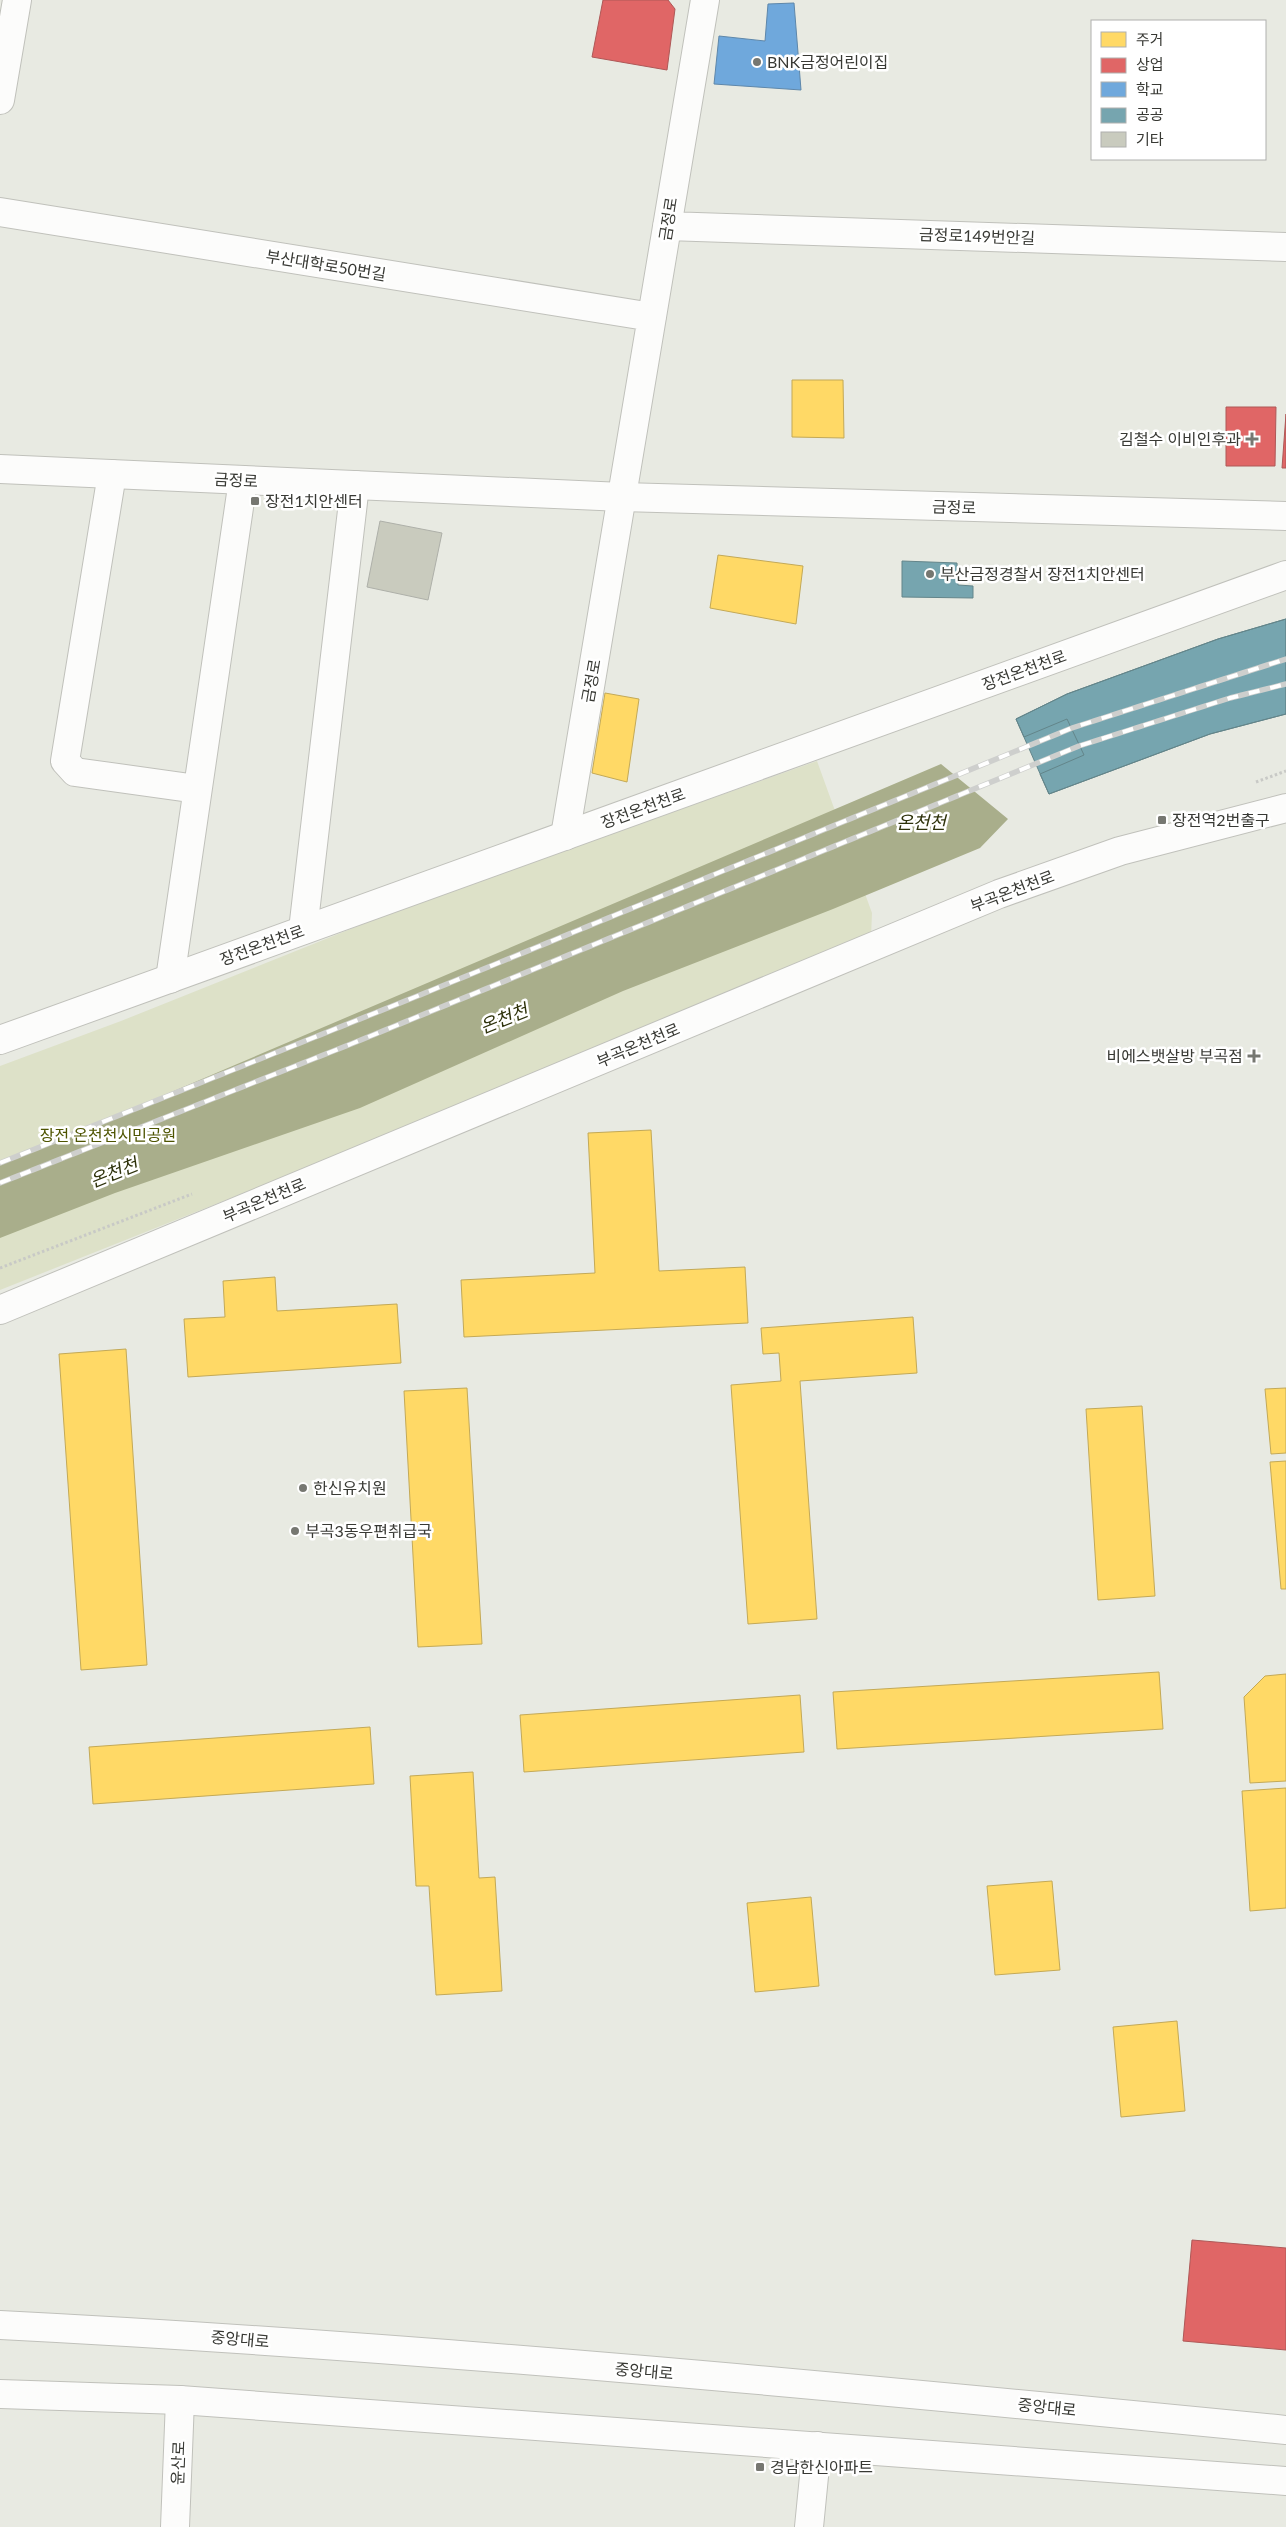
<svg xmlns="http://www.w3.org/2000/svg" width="1286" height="2527" viewBox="0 0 1286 2527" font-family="Lato,'Noto Sans KR',sans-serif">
<rect width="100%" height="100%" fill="#e8eae2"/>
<!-- green -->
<path fill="#dde1c8" d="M817,761L872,913L871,937L344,1153L0,1290V1066L121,1021L408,906Z"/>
<!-- water -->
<path fill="#a9ae8b" d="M941,764L1008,819L980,848L833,909L623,991L360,1108L115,1193L0,1238V1165Z"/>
<!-- homes -->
<path fill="#ffd966" stroke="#c3a957" d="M792,380H843L844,438L792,437Z
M718,555L803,566L796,624L710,608Z
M605,693L639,699L627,782L592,773Z
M651,1130L659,1271L745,1267L748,1323L464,1337L461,1280L595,1273L588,1133Z
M275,1277L277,1311L397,1304L401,1363L188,1377L184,1319L225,1317L223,1281Z
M913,1317L917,1373L800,1381L817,1619L748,1624L731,1385L781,1381L779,1353L763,1354L761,1328Z
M126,1349L147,1665L81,1670L59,1354Z
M467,1388L482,1644L418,1647L404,1391Z
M1286,1388V1453L1271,1454L1265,1389Z
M1142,1406L1155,1596L1098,1600L1086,1409Z
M1286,1461V1589H1281L1270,1462Z
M1159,1672L1163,1729L837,1749L833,1692Z
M1286,1674V1781L1250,1783L1244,1697L1265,1676Z
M800,1695L804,1752L524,1772L520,1715Z
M370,1727L374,1784L93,1804L89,1747Z
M473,1772L479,1878L495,1877L502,1991L436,1995L429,1886H416L410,1776Z
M1286,1788V1908L1250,1911L1242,1791Z
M1052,1881L1060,1970L995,1975L987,1886Z
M811,1897L819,1986L755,1992L747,1903Z
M1177,2021L1185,2111L1121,2117L1113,2027Z"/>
<!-- shops -->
<path fill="#e06666" stroke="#ae5857" d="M603,0H668L675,9L667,70L592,57Z
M1226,407H1276L1275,466H1226Z
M1286,414V468H1282Z
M1192,2240L1286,2248V2350L1183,2341Z"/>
<!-- schools -->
<path fill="#6fa8dc" stroke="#5e87aa" d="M794,3L801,90L714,84L719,36L765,41L768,4Z"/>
<!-- public -->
<path fill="#76a5af" stroke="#63858a" d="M902,561L957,563L958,585L973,586V598L902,597Z
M1286,619V714L1210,734L1049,794L1016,719L1067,694L1218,639Z
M1286,619V714L1210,734L1049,794L1040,774L1084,755L1067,719L1024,737L1016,719L1067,694L1218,639Z"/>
<!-- building -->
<path fill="#c9cbbe" stroke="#aeb0a9" d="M380,521L442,533L428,600L367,587Z"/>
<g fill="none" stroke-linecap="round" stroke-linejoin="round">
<defs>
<path id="minor" d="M0,100L17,0
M0,212L652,317
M667,226L1286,247
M112,474L65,761L75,772L197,789
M565,836L705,0
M303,930L355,485
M170,979L243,480
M809,2527L817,2446"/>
<path id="tertiary" d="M0,469L622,497L1286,516
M175,2527L180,2400"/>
<path id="secondary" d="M0,1040L1286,575
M0,1310L999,894L1120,851L1286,808"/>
<path id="primary" d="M0,2325C430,2347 858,2388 1286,2430
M0,2394L180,2400L1286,2481"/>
</defs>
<!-- minor casing -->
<use href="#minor" stroke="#c0c1bb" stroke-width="30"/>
<!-- tertiary casing -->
<use href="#tertiary" stroke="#c0c1bb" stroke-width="30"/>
<!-- secondary casing -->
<use href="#secondary" stroke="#c0c1bb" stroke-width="30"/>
<!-- primary casing -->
<use href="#primary" stroke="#c0c1bb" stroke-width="30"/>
<!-- path -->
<path stroke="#c8c9c6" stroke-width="3" stroke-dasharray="2.5 2.5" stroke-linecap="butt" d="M1256,782L1286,771
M0,1268L192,1194"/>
<!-- minor -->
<use href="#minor" stroke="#fcfcfb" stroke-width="28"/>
<!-- tertiary -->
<use href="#tertiary" stroke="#fcfcfb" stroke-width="28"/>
<!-- secondary -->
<use href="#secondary" stroke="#fcfcfb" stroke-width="28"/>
<!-- primary -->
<use href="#primary" stroke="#fcfcfb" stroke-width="28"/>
<defs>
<path id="rail" d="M0,1163L420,995L1072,728L1286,659
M0,1183L351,1044L1079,746L1230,698L1286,684"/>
</defs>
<!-- rail casing -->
<use href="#rail" stroke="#cecfcd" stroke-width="5.5"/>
<!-- rail -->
<use href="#rail" stroke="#fff" stroke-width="4" stroke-dasharray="11" stroke-linecap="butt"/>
</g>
<!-- markers -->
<g fill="#767771" stroke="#fff" stroke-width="2">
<circle cx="757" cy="62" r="5"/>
<path d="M1249.5 431.5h5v5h5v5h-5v5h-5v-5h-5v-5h5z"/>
<rect x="250" y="496" width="10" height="10" rx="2.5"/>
<circle cx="930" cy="574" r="5"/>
<rect x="1157" y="815" width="10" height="10" rx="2.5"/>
<path d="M1251.5 1048.5h5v5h5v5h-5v5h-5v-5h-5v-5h5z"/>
<circle cx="303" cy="1488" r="5"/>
<circle cx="295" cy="1531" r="5"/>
<rect x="755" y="2462" width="10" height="10" rx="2.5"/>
</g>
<g text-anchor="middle" stroke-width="5" stroke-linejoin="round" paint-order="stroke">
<!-- poi labels -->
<g font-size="16" fill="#383934" stroke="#fff" text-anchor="start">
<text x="767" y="68">BNK금정어린이집</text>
<text x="1241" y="445" text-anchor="end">김철수 이비인후과</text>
<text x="265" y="507">장전1치안센터</text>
<text x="940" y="580">부산금정경찰서 장전1치안센터</text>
<text x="1172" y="826">장전역2번출구</text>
<text x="1243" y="1062" text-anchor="end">비에스뱃살방 부곡점</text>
<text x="313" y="1494">한신유치원</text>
<text x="305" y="1537">부곡3동우편취급국</text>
<text x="770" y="2473">경남한신아파트</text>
</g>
<!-- street labels -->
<g font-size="16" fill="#383934" stroke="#fff">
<text transform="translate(668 219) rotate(-81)" y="6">금정로</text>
<text transform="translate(977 236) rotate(2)" y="6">금정로149번안길</text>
<text transform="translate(326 265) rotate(9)" y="6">부산대학로50번길</text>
<text transform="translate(236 480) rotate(3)" y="6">금정로</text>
<text transform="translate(954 507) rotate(2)" y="6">금정로</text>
<text transform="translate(1024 670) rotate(-20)" y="6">장전온천천로</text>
<text transform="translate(591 681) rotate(-80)" y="6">금정로</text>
<text transform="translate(643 808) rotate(-20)" y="6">장전온천천로</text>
<text transform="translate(1012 891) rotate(-21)" y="6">부곡온천천로</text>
<text transform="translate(262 945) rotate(-20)" y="6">장전온천천로</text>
<text transform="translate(638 1045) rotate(-23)" y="6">부곡온천천로</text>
<text transform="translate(264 1200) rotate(-23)" y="6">부곡온천천로</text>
<text transform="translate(240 2339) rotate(5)" y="6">중앙대로</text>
<text transform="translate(644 2371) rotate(5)" y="6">중앙대로</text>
<text transform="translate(1047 2407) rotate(6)" y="6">중앙대로</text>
<text transform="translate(178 2463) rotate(-88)" y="6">윤산로</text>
</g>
<!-- park labels -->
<g font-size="16" fill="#4e5401" stroke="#fff">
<text x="108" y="1141">장전 온천천시민공원</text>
</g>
<!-- water labels -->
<g font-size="18" font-style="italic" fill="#2e320b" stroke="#fff">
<text x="921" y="829">온천천</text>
<text transform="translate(504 1019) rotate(-22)" y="6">온천천</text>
<text transform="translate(114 1173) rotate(-22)" y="6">온천천</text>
</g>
</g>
<!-- legend -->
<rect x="1091" y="20" width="175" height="140" fill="#ffffff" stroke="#afb0ae"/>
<rect x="1101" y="32" width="25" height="15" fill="#ffd966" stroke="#afb0ae"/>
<text x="1136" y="45" font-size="15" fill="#383934">주거</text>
<rect x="1101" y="58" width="25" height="15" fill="#e06666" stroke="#afb0ae"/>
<text x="1136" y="70" font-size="15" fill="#383934">상업</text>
<rect x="1101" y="82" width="25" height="15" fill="#6fa8dc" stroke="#afb0ae"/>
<text x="1136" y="95" font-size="15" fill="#383934">학교</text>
<rect x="1101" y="108" width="25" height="15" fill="#76a5af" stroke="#afb0ae"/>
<text x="1136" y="120" font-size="15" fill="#383934">공공</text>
<rect x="1101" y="132" width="25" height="15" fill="#c9cbbe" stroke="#afb0ae"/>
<text x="1136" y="145" font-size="15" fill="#383934">기타</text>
</svg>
